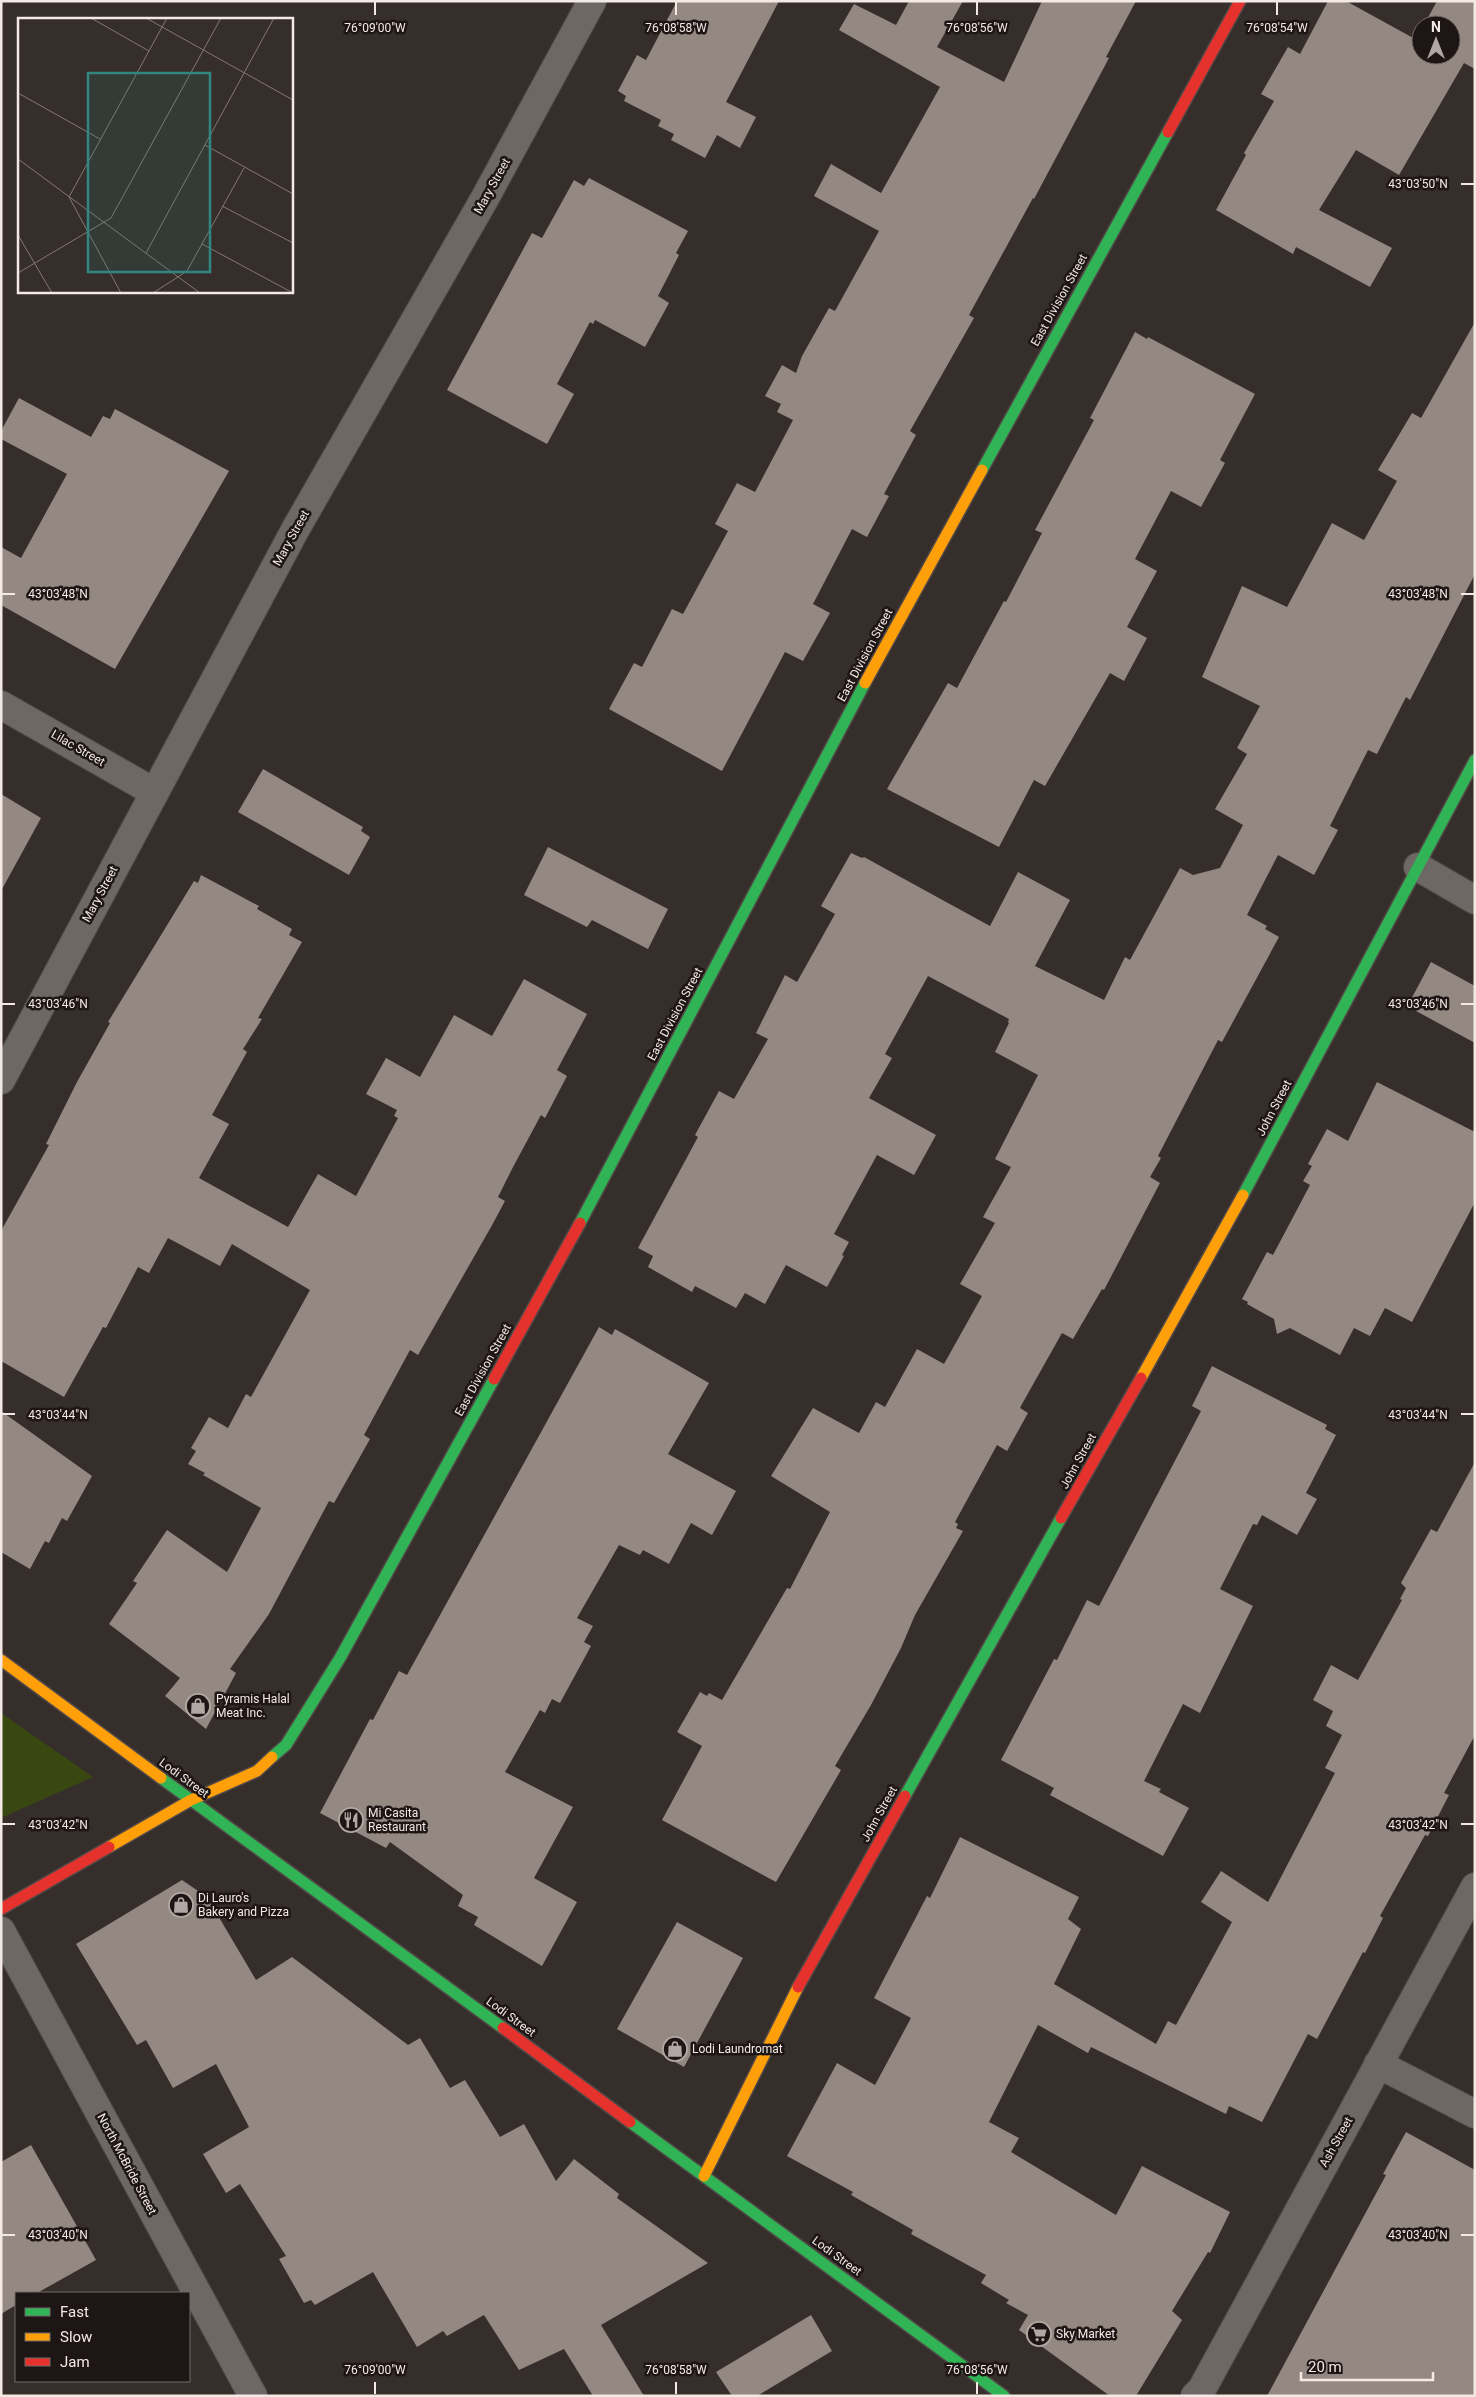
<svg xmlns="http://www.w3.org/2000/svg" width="1476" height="2397" viewBox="0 0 1476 2397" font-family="Roboto,sans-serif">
<rect width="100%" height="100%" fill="#362e2b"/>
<!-- green -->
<path fill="#394811" d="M1,1713L93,1777L1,1818Z"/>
<!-- building -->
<path fill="#948882" d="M677,1H779L726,102L756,117L740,148L717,135L705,158L671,140L674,134L658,126L661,120L624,101L626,96L618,91L637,55L646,60Z
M909,1H963L937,47L1004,82L1042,1H1136L1106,57L1109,58L1034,199L1033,198L969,315L974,318L910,431L916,435L884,494L889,496L867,537L852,529L813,604L830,613L803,661L785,652L722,771L609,709L634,663L642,667L672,609L683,614L728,531L715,524L737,483L755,492L793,420L777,412L781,404L765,396L782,365L796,373L802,356L829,308L835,311L879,231L814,196L831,164L881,193L940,87L839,30L854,4L896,25Z
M1328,1H1346L1415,39L1421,30V55H1451V25H1424L1437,1H1475V69L1464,63L1399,175L1356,150L1319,210L1392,248L1370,287L1296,247L1293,254L1216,210L1246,155L1244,153L1274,101L1261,94L1288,47L1300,54Z
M589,178L688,231L676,253L679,255L658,296L669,303L645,347L595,320L593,324L590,322L557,384L574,394L547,444L447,390L532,233L542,238L574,180L584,186Z
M1475,322V574L1410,700L1406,697L1377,754L1368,750L1330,826L1338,830L1314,875L1278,855L1247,915L1267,926L1265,929L1279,937L1222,1042L1218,1040L1158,1156L1161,1158L1150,1177L1160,1183L1104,1290L1102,1289L1073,1339L1062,1333L1022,1404L1020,1408L1028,1413L1007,1451L997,1445L955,1522L958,1524L956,1528L963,1531L915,1615L901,1648L871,1705L835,1766L841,1770L776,1882L662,1820L702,1746L677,1732L700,1692L707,1696L709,1693L722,1700L787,1588L790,1589L830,1512L771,1476L813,1408L859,1433L876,1402L885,1407L917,1349L944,1364L982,1296L960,1284L995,1223L983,1217L1011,1167L995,1159L1038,1075L995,1052L1009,1023L1008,1022L1009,1019L928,976L885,1054L892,1058L869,1098L936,1135L914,1175L877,1155L834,1234L849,1242L842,1255L844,1256L827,1287L786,1265L765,1304L745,1293L736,1308L695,1286L692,1292L648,1267L653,1256L638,1248L698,1137L695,1135L719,1091L734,1099L768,1039L756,1033L785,975L797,982L835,914L821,906L851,853L862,858L864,857L990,926L1018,872L1070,900L1035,966L1104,1000L1125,957L1130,960L1180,868L1193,875L1220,868L1243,825L1215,809L1247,754L1237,748L1260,706L1202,677L1242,586L1287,607L1332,523L1364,540L1397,481L1378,470L1412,413L1421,418Z
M1135,332L1147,339L1148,337L1255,394L1220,460L1225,463L1201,507L1171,491L1135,559L1157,571L1127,627L1147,638L1124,681L1110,673L1045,786L1034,780L999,847L887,789L948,683L957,688L1004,601L1006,602L1042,533L1035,530L1094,420L1090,418Z
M19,398L91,437L103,416L110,419L115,409L229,471L115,669L1,605V547L21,558L67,474L1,439V431Z
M263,769L363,827L361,831L370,837L349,875L238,812Z
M1,794L41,818L1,891Z
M548,847L668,909L648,949L592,920L587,927L524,895Z
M201,875L259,906L257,909L292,929L289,935L302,942L258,1018L262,1019L243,1049L247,1052L212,1115L229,1124L199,1178L288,1227L318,1174L356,1196L398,1118L394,1116L397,1110L366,1094L386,1058L420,1077L454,1015L492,1036L524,979L587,1014L557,1070L567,1076L545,1118L541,1115L512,1169L498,1197L505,1201L491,1227L418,1355L410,1350L364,1435L370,1439L356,1464L334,1503L329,1501L269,1614L230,1669L236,1673L206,1729L165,1696L180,1678L109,1624L137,1583L133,1581L167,1530L227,1572L261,1508L203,1475L205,1473L188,1464L196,1451L191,1448L209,1417L228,1428L246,1394L251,1397L310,1290L232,1244L220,1266L168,1238L149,1273L138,1267L106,1328L103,1327L64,1397L1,1361V1231L49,1145L46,1144L77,1082L110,1023L108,1022L194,881L198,883Z
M1431,962L1475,986V1043L1416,1011L1417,1009L1408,1005Z
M1377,1082L1475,1132V1202L1412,1322L1385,1308L1370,1336L1354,1328L1340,1355L1290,1328L1277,1334L1274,1319L1247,1304L1248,1302L1242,1299L1267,1252L1273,1255L1310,1185L1303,1181L1312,1166L1308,1164L1327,1129L1348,1141Z
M599,1327L612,1335L615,1329L709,1383L668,1454L736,1491L712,1535L691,1523L669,1564L643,1550L640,1555L619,1545L577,1618L593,1626L584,1642L591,1646L560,1703L552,1699L545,1713L540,1710L505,1772L573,1807L534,1878L577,1902L542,1966L474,1925L478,1917L458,1906L463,1895L390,1842L386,1848L320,1813L370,1719L373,1720L399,1671L407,1675Z
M1212,1366L1327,1425L1325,1429L1336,1435L1306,1493L1317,1499L1297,1535L1262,1515L1257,1525L1253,1524L1220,1589L1253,1606L1200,1713L1183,1704L1144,1781L1161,1789L1159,1792L1189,1808L1163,1856L1050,1795L1054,1788L1001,1760L1054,1659L1057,1660L1087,1600L1099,1606L1201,1411L1192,1406Z
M1,1411L92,1476L67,1521L62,1518L49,1543L45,1541L30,1569L1,1552Z
M1475,1462V1735L1444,1793L1449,1795L1428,1836L1425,1835L1380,1916L1383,1918L1365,1953L1363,1952L1317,2039L1308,2034L1262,2122L1229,2106L1226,2114L1091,2047L1088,2053L1038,2025L989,2122L1019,2138L1011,2152L1116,2215L1142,2166L1230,2212L1210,2253L1208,2252L1172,2311L1182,2320L1136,2396H1110L1019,2330L1028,2315L1006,2303L1009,2300L981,2283L986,2275L911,2234L913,2230L851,2195L853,2192L787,2156L837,2063L875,2085L911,2018L874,1998L927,1896L930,1898L960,1837L1079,1897L1068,1919L1081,1929L1054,1984L1156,2044L1168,2021L1176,2025L1232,1922L1201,1902L1221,1871L1268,1902L1335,1773L1325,1768L1342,1735L1326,1726L1333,1711L1313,1700L1331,1665L1358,1680L1402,1600L1400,1599L1406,1588L1401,1583L1431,1529L1437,1532Z
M182,1880L207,1897L256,1980L292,1957L408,2045L420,2038L450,2088L465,2080L500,2137L524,2124L556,2181L574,2159L619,2194L617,2198L708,2263L601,2325L644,2396H593L564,2349L519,2370L484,2315L447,2336L443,2331L417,2347L373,2272L315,2305L311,2300L304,2303L279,2259L286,2256L240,2184L226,2193L203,2154L249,2127L216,2064L173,2088L146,2040L137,2045L76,1944Z
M677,1922L743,1958L684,2067L617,2029Z
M1406,2132L1475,2170V2396H1267L1386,2175L1383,2174Z
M31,2145L96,2260L37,2293H16V2305L1,2314V2162Z
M811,2315L832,2351L757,2396H732L716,2372Z"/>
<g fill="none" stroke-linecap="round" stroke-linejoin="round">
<defs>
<path id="street" d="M1,705L154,792
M1418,867L1475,900
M1,1080L295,530L485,198L592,1
M1,1931L253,2396
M1378,2064L1475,2114
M1195,2396L1202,2389L1475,1887"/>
<path id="fast" d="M982,470L1168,132
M1243,1195L1475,760
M580,1223L865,683
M272,1757L286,1745L340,1658L494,1379
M161,1778L503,2028
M905,1796L1061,1518
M630,2122L1004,2396"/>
<path id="slow" d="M865,683L982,470
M1141,1378L1243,1195
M1,1660L161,1778
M109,1847L191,1800L257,1771L272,1757
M704,2176L798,1987"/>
<path id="jam" d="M1168,132L1240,1
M494,1379L580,1223
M1061,1518L1141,1378
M1,1909L109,1847
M798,1987L905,1796
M503,2028L630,2122"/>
</defs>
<!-- street casing -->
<use href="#street" stroke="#514947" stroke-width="30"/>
<!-- fast casing -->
<use href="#fast" stroke="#514947" stroke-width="14"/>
<!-- slow casing -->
<use href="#slow" stroke="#514947" stroke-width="14"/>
<!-- jam casing -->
<use href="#jam" stroke="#514947" stroke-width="14"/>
<!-- street -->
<use href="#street" stroke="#6e6865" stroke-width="28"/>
<!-- fast -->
<use href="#fast" stroke="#30b455" stroke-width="11"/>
<!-- slow -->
<use href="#slow" stroke="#ff9f0a" stroke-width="11"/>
<!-- jam -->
<use href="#jam" stroke="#e5322d" stroke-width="11"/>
</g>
<!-- ticks -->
<path fill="none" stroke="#f3e9e5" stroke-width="2" d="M375,2V15M676,2V15M977,2V15M1277,2V15M1461,184H1474M2,594H15M1461,594H1474M2,1004H15M1461,1004H1474M2,1414H15M1461,1414H1474M2,1824H15M1461,1824H1474M2,2235H15M1461,2235H1474M375,2382V2394M676,2382V2394M977,2382V2394"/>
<!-- icons -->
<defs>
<symbol id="shop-ring" viewBox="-11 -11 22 22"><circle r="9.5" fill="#1d1614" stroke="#b1a8a4" stroke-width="1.5"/><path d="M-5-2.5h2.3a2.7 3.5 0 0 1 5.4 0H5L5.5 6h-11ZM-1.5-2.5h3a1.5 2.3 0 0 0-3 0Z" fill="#b1a8a4"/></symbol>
<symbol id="restaurant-ring" viewBox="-11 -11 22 22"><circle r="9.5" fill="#1d1614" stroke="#b1a8a4" stroke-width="1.5"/><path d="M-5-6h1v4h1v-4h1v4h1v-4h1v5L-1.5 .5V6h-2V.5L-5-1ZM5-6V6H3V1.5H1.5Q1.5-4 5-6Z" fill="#b1a8a4"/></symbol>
<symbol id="supermarket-ring" viewBox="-11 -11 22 22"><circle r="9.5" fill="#1d1614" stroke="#b1a8a4" stroke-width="1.5"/><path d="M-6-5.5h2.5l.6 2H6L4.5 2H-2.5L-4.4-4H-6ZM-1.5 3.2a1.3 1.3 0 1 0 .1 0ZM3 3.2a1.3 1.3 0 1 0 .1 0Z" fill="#b1a8a4"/></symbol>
</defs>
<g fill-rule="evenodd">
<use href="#shop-ring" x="184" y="1692" width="28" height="28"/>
<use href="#restaurant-ring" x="337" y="1806" width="28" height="28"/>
<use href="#shop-ring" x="167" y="1891" width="28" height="28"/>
<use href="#shop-ring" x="661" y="2035" width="28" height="28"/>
<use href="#supermarket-ring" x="1025" y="2320" width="28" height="28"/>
</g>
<g text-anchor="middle" stroke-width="5" stroke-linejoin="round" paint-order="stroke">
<!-- street labels -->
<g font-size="12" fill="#f3e9e5" stroke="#1d1614">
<text transform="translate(492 186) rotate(-61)" y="4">Mary Street</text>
<text transform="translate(1059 300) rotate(-61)" y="4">East Division Street</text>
<text transform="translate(291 538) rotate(-61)" y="4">Mary Street</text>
<text transform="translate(865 655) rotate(-62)" y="4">East Division Street</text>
<text transform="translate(78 748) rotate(30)" y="4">Lilac Street</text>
<text transform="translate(100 894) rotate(-62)" y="4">Mary Street</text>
<text transform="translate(675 1014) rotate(-62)" y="4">East Division Street</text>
<text transform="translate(1274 1108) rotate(-62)" y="4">John Street</text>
<text transform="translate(483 1370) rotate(-61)" y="4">East Division Street</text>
<text transform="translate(1078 1461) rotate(-61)" y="4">John Street</text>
<text transform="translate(184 1778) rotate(36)" y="4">Lodi Street</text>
<text transform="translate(879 1814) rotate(-61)" y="4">John Street</text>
<text transform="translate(511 2017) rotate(36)" y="4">Lodi Street</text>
<text transform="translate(1336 2142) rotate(-61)" y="4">Ash Street</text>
<text transform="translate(127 2164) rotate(62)" y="4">North McBride Street</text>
<text transform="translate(837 2256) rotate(36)" y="4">Lodi Street</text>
</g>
<!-- poi labels -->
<g font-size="12" fill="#f3e9e5" stroke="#1d1614" text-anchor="start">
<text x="216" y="1703">Pyramis Halal<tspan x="216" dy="14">Meat Inc.</tspan></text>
<text x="368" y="1817">Mi Casita<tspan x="368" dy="14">Restaurant</tspan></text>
<text x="198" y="1902">Di Lauro's<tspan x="198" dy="14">Bakery and Pizza</tspan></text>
<text x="692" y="2053">Lodi Laundromat</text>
<text x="1056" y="2338">Sky Market</text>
</g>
</g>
<!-- overview -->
<g transform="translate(18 18)">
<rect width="275" height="275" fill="#362e2b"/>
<path fill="none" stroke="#827975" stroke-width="1" d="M73,0L131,33M128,0L275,82M0,75L82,121M187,127L275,176M0,141L182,275M204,188L275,225M0,217L34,275M184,226L275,275M128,235L256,0M0,255L93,200L203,0M103,275L51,179L149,0M135,275L169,253L226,150"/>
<path fill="#318780" fill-opacity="0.15" stroke="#318780" stroke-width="2.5" d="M70,55H192V254H70Z"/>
<rect width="275" height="275" fill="none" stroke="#f3e9e5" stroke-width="2.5"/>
</g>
<g font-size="12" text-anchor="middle" fill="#f3e9e5" stroke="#1d1614" stroke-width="5" stroke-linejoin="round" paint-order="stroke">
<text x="375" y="32">76°09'00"W</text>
<text x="676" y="32">76°08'58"W</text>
<text x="977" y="32">76°08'56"W</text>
<text x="1277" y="32">76°08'54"W</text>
<text x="1418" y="188">43°03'50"N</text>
<text x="58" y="598">43°03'48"N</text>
<text x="1418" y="598">43°03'48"N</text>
<text x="58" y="1008">43°03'46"N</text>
<text x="1418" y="1008">43°03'46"N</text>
<text x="58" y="1419">43°03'44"N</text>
<text x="1418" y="1419">43°03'44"N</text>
<text x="58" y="1829">43°03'42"N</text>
<text x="1418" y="1829">43°03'42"N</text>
<text x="58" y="2239">43°03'40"N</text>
<text x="1418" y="2239">43°03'40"N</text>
<text x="375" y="2374">76°09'00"W</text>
<text x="676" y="2374">76°08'58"W</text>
<text x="977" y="2374">76°08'56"W</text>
</g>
<!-- border -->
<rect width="1476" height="2397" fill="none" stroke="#f3e9e5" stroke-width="5"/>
<!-- legend -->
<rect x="15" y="2292" width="175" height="90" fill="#1d1614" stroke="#736a68"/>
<rect x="25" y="2308" width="25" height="8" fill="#30b455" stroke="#736a68"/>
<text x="60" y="2317" font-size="15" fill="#f3e9e5">Fast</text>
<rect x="25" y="2333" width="25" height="8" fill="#ff9f0a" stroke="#736a68"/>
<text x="60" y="2342" font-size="15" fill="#f3e9e5">Slow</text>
<rect x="25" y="2358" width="25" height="8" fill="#e5322d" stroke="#736a68"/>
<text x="60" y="2367" font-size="15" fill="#f3e9e5">Jam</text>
<!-- north arrow -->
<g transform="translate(1436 40)"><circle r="24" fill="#1d1614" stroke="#736a68"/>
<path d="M0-4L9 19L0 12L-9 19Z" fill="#b1a8a4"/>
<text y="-8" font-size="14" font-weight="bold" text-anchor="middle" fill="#f3e9e5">N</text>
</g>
<!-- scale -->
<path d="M1301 2372v8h132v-8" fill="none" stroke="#f3e9e5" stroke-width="2.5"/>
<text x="1308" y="2372" font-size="15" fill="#f3e9e5" stroke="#1d1614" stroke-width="4" paint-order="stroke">20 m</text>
</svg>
